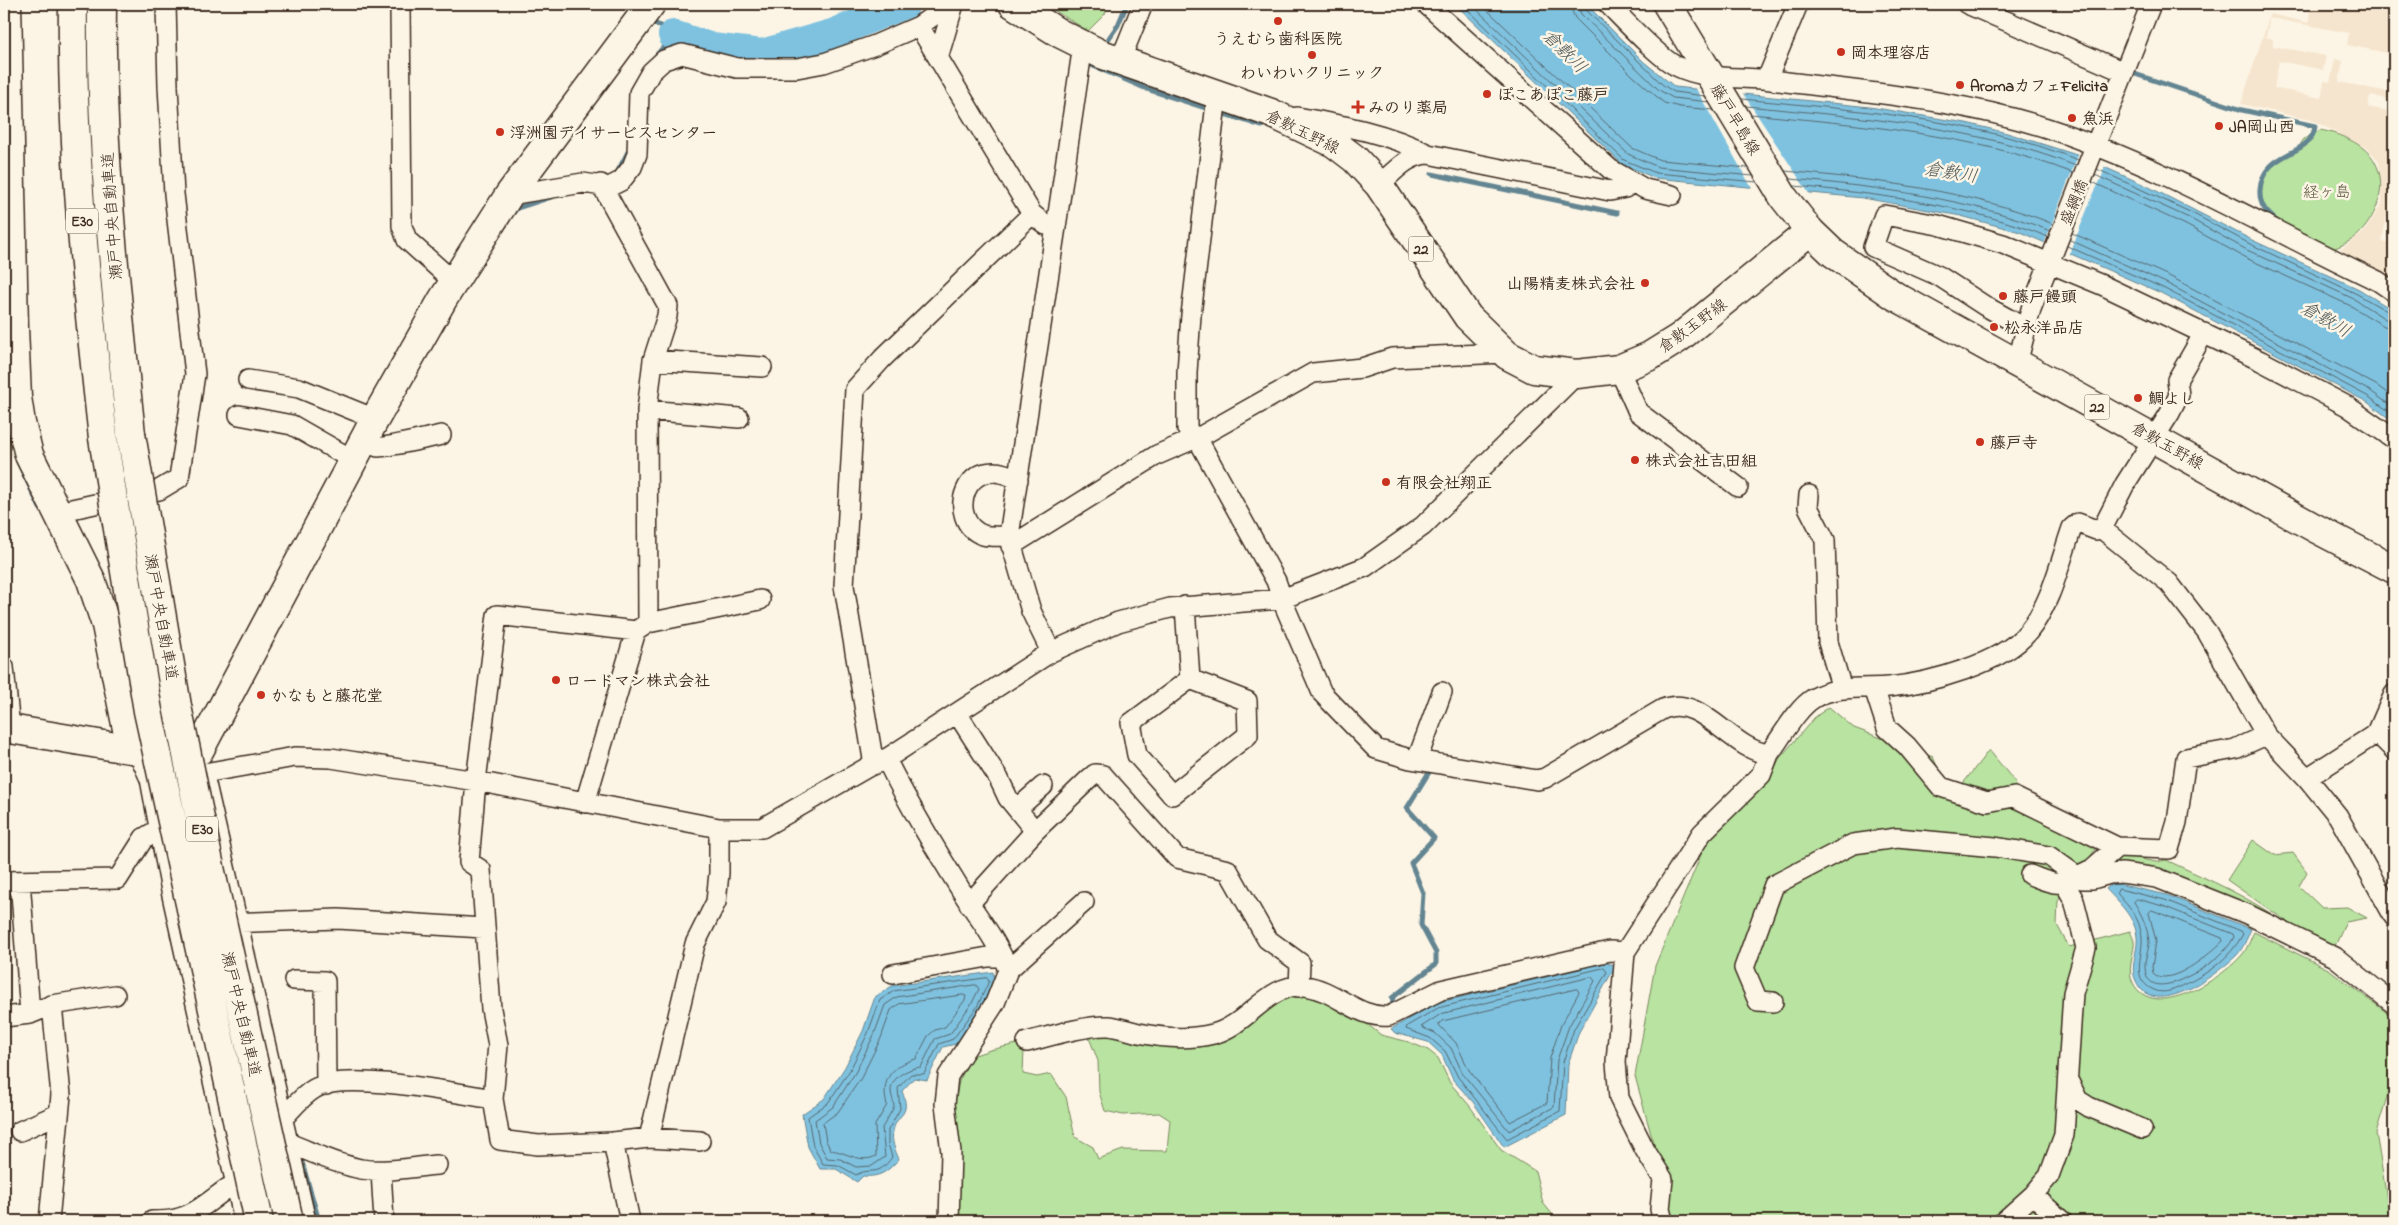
<svg xmlns="http://www.w3.org/2000/svg" width="2398" height="1225" viewBox="0 0 2398 1225" font-family="'Indie Flower','Klee One',sans-serif">
<rect width="100%" height="100%" fill="#fcf5e5"/>
<filter id="ink" filterUnits="userSpaceOnUse"><feTurbulence type="fractalNoise" baseFrequency=".02" numOctaves="2"/><feDisplacementMap in="SourceGraphic" scale="10" xChannelSelector="R" yChannelSelector="G"/><feConvolveMatrix kernelMatrix="1 2 1 2 8 2 1 2 1" color-interpolation-filters="sRGB"/></filter>
<g filter="url(#ink)">
<!-- built -->
<path fill="#f6e5ce" d="M2310,4H2345L2394,13L2387,53L2347,45L2349,33L2270,18L2266,37L2273,39V46L2326,56L2323,70L2279,61L2274,88L2321,98L2324,81L2330,82L2335,59L2343,61L2339,82L2394,93V100L2370,96L2368,107L2394,112V138L2390,160L2394,161V177L2382,241L2394,244V278L2340,250L2364,232L2382,203L2379,161L2366,148L2314,121L2241,104L2270,14L2309,23Z"/>
<!-- green -->
<path fill="#b8e3a0" stroke="#7a865f" d="M1044,4H1108L1105,14L1088,31Z
M2320,130C2338,133 2366,144 2375,162C2388,186 2377,215 2360,233C2352,241 2341,246 2330,250L2290,230L2265,209L2261,195L2263,178L2269,169L2298,148L2304,139Z
M1829,707L1854,728L1933,757L1942,777L1961,786L1989,750L2015,782L2024,812L2098,846L2058,900L2057,925L2069,947L2130,931C2132,936 2135,941 2134,945C2133,957 2127,971 2133,983C2154,1023 2222,978 2241,956C2247,950 2250,940 2254,932L2330,970L2394,1018V1074L2376,1133L2388,1205L2394,1221H1671L1658,1160L1635,1076L1655,966L1707,840L1771,777L1779,759L1814,718Z
M2253,840L2274,855L2293,853L2307,872L2299,886L2322,908L2347,907L2367,918L2346,922L2335,946L2309,937L2227,880Z
M2116,854L2156,862L2166,860C2209,880 2253,898 2291,928L2098,869Z
M1307,996L1331,1002L1362,1020L1381,1035L1409,1042L1428,1050L1438,1058L1450,1083L1469,1105L1501,1150L1535,1171L1543,1203L1558,1221H957L959,1139L954,1108L959,1081L972,1056L990,1050L1017,1044L1024,1049L1023,1074L1037,1077L1051,1074L1066,1097L1075,1137L1093,1147L1098,1159L1123,1150L1167,1151L1170,1120L1159,1113L1123,1115L1105,1111L1099,1092L1098,1061L1088,1035L1108,1034L1216,1041L1247,1027L1270,1006L1286,997Z"/>
<!-- water -->
<path fill="#7fc2e0" stroke="#648592" d="M1455,4H1586L1644,62L1675,87L1870,107L1966,123L2007,133L2077,155L2147,186L2252,240L2359,289L2394,311V422L2367,402L2161,293L2020,232L1961,216L1863,198L1655,178L1622,164Z
M2113,883L2167,895L2251,929C2247,938 2243,949 2236,956C2217,974 2154,1022 2136,981C2130,969 2136,956 2137,943C2139,921 2120,904 2106,889Z
M1605,963L1616,965L1579,1032L1568,1064L1566,1115L1504,1147L1473,1102L1453,1080L1442,1055L1428,1042L1395,1033L1391,1029L1436,1003Z
M993,972C997,998 971,1024 956,1044L943,1047L927,1080L914,1078L902,1091C912,1117 897,1112 893,1131C891,1141 895,1150 899,1159C888,1171 880,1178 863,1176L857,1182L836,1169H820L808,1147L802,1114L824,1099L845,1067L863,1031L875,997L892,986Z"/>
<!-- pier -->
<path fill="#fcf5e5" d="M1695,87L1742,92L1810,195L1753,190Z
M2079,153L2105,164L2102,177L2093,195L2069,255L2044,244Z"/>
<g fill="none" stroke-linecap="round" stroke-linejoin="round">
<!-- shore -->
<path stroke="#56676c" stroke-width="1" d="M1462,4L1624,160L1656,173L1757,182
M1471,4L1628,154L1658,167L1753,176
M1481,4L1632,148L1660,160L1748,168
M1569,4L1575,18L1632,75L1664,103L1680,107L1714,110
M1577,4L1581,14L1659,90L1673,98L1709,102
M1583,4L1585,9L1663,85L1674,92L1705,96
M1742,99C1854,110 1973,118 2078,160
M1746,106C1856,117 1972,125 2076,166
M1751,114C1859,125 1971,133 2073,173
M2097,169L2192,213L2250,244L2357,294L2394,315
M1785,171C1869,179 1975,191 2053,224
M2095,175L2189,218L2247,250L2354,299L2387,320L2394,321
M1790,179C1871,186 1975,199 2050,231
M2092,182L2186,225L2244,257L2351,306L2384,326L2394,328
M1794,186C1873,193 1975,206 2048,237
M2072,233L2169,276L2376,385L2394,398
M2070,240L2166,283L2372,392L2394,408
M2067,246L2163,288L2369,397L2394,415
M2119,889L2165,900L2241,931L2243,934C2230,958 2210,972 2186,984C2176,989 2165,995 2154,990C2132,980 2141,962 2142,943C2143,937 2140,929 2139,924C2134,911 2125,903 2117,893Z
M2137,899L2163,906L2233,934L2234,937C2225,955 2205,968 2187,977C2173,984 2147,994 2145,968C2144,959 2149,951 2149,942C2148,928 2141,913 2134,902Z
M2152,910L2222,938L2223,941C2211,953 2169,989 2153,973L2152,967L2156,941L2149,913Z
M1604,968L1607,972L1574,1029L1563,1062L1560,1111L1507,1139L1458,1077L1445,1051L1430,1038L1406,1029L1407,1026L1438,1008Z
M1592,977L1595,981L1569,1026L1557,1060L1554,1107L1509,1131L1463,1074L1451,1048L1435,1033L1421,1027L1441,1014Z
M987,978L989,981L977,1007L953,1039L939,1044L924,1074H911L898,1088L900,1109L888,1130V1144L892,1157C877,1179 871,1166 856,1175L838,1165L823,1164L813,1146L808,1117L828,1103L850,1070L868,1033L880,1000L894,991Z
M976,985L979,989L972,1003L950,1034L935,1039L921,1067C910,1068 891,1076 891,1091C891,1096 894,1101 894,1107L882,1128L885,1157L872,1166L856,1167L840,1159L827,1158L819,1143L815,1120L833,1107L855,1073L874,1035L885,1005L897,997Z
M1577,989L1579,992L1561,1025L1550,1058L1547,1103L1510,1122L1469,1070L1456,1043L1438,1024L1443,1021Z
M963,995L966,996L965,1000L945,1027L935,1030L928,1036L916,1059C892,1065 880,1080 887,1105L875,1125L876,1156C861,1164 846,1152 831,1150L826,1141L823,1123L838,1112L861,1078L881,1038L891,1010L899,1004Z"/>
<!-- stream -->
<path stroke="#648592" stroke-width="5" d="M621,4L634,12
M910,4L915,13
M648,20L664,28L673,35L655,57
M1109,38L1118,25L1127,4
M1084,62L1147,89L1262,126
M2132,73L2242,110L2315,126C2312,158 2263,149 2260,190C2259,206 2267,213 2278,222
M617,173L630,148
M1432,174L1617,213
M514,212L517,208L554,196
M18,462L40,508
M1394,1008L1392,998L1436,964V953L1421,925L1423,893L1411,863L1434,838L1407,808L1431,769
M301,1159L319,1221"/>
<!-- river -->
<path stroke="#7fc2e0" stroke-width="30" d="M673,35L712,48L762,54L832,34L905,4"/>
<defs>
<path id="street" d="M400,4L402,226L407,240L454,282
M1426,4L1610,169L1645,189L1672,195
M1608,4C1623,19 1659,58 1676,66C1706,81 1739,76 1771,80C1863,92 1958,99 2047,128C2163,166 2268,229 2378,281L2394,292
M1967,4L2124,72
M938,58L954,4
M1120,61L1143,4
M1767,79L1798,4
M1217,95L1191,315L1187,372V429L1201,445L1276,581L1285,607L1322,693L1376,749L1410,759L1537,780L1545,778L1663,709C1701,693 1732,751 1769,754C1781,738 1797,708 1814,698C1836,685 1865,689 1889,687C1929,683 2002,664 2028,632C2051,604 2060,562 2072,528L2078,523L2096,530L2102,529L2169,583L2207,632L2266,735L2307,778L2338,816L2394,917
M1297,117C1342,125 1388,133 1428,154
M601,184L668,306L667,316L653,360L647,410L648,623
M1379,185C1394,172 1407,155 1428,154L1610,191L1625,188L1629,180
M509,195L583,183L609,187L621,181L632,167L637,154L639,93L651,72L664,60L682,54L737,68H797L824,63L875,45L919,26
M1032,214L1046,225L1056,227L1009,536L1031,611L1051,652
M1056,227L1083,45
M2025,328L1985,306L1939,276L1873,247L1884,215L1938,225L2003,244L2102,285L2261,361L2347,406L2394,439
M653,360L762,367
M2017,364L2031,309L2151,4
M1619,369L1638,412L1738,487
M248,380L299,388L375,419
M647,410L739,418
M239,415L292,425L353,460
M364,440C368,442 374,446 378,447C384,448 438,436 441,435
M1809,495L1808,507L1825,540L1828,642L1842,689
M58,512L159,490L179,478L195,374L174,194L168,86L166,4
M2102,529L2125,484L2170,413L2179,395L2177,380L2204,333
M1009,536C1001,536 991,537 983,535C944,521 965,448 1018,480
M1011,546L1157,455L1201,436L1313,373L1362,368L1392,358L1505,353
M1185,606L1190,679L1247,701L1248,735L1172,795L1137,755L1131,723L1190,679
M4,667L10,729
M1874,688L1887,728L1907,746L1941,787L1987,802L2014,797L2117,847L2169,849L2177,822L2186,758L2235,749L2266,735
M957,713L999,779L1008,798L1035,831
M2377,733L2394,750
M131,749L141,759L150,779L171,891L244,1221
M886,759H873L844,586L855,389L883,358L1032,214L919,26L936,14L945,4
M886,759C909,806 936,850 964,895C980,920 998,942 1008,970L995,1003L948,1076L945,1104L951,1152L949,1221
M1417,760L1442,692
M204,773L295,757L331,758L476,781L719,828H762L868,767L886,759L1051,652L1118,622L1170,608L1282,599L1365,567L1423,526L1577,374
M2307,778L2377,733L2394,694
M206,784L306,1221
M585,803L636,631
M1017,809L1043,786
M2030,875C2049,882 2059,889 2077,876L2082,879H2093L2110,874L2122,873L2157,878L2247,914L2335,957L2394,1004
M4,881L118,879L144,838L159,829
M15,881L21,893L30,1014
M969,904L1035,831L1089,779L1095,774L1103,775L1177,858L1228,870L1267,939L1300,963L1299,987
M227,923L338,919L483,928
M1625,952L1616,1062L1619,1098L1645,1150L1663,1179L1660,1209L1663,1221
M1008,970L1084,902
M893,974L988,957H1003
M294,980L325,981L326,1085
M1773,1002L1758,1001L1744,968L1774,885L1853,844L1897,838L1995,847L2049,856L2077,876L2092,869L2117,847
M4,1017L30,1014L52,1005L115,995
M1027,1042C1050,1036 1086,1025 1109,1026C1119,1027 1129,1031 1139,1033C1163,1038 1189,1040 1213,1034C1247,1026 1269,982 1305,986C1336,990 1358,1019 1389,1016L1441,990L1610,951L1625,952L1702,833L1761,775L1769,754
M2068,1080L2078,1100L2089,1107L2142,1129
M493,1099L498,1045L491,1009L481,870L469,862L476,781L497,615L636,631L648,623L760,600
M283,1118C292,1109 302,1096 314,1089C344,1070 456,1093 493,1099L500,1140L538,1145L613,1142L630,1221
M20,1131L58,1114
M649,1138L695,944L716,902L719,873V828
M613,1142L649,1138L700,1141
M288,1143C312,1152 335,1164 361,1169C386,1173 412,1167 437,1165
M381,1171L384,1221
M2033,1195L2062,1221
M49,1221L61,1095L52,1005
M152,1221C159,1221 168,1221 175,1219C198,1215 216,1194 236,1183
M2004,1221L2033,1195L2049,1176L2064,1135L2073,993L2086,948L2074,900L2065,884"/>
<path id="secondary" d="M7,4L14,328L17,397L21,423L29,455L91,580L106,625L131,749
M1667,4L1784,198L1810,231
M4,728L116,747L131,749L175,745L199,751L375,419L443,299L509,195L651,4"/>
<path id="primary" d="M1013,4L1059,33L1101,54L1271,113L1334,143L1355,159L1379,185L1468,317L1507,355L1534,369L1577,374L1619,369L1650,356L1679,338L1810,231L1833,253L1895,296L2315,528L2394,569"/>
<path id="highway" d="M73,4C71,149 87,294 103,438
M102,4C100,148 116,291 131,434"/>
</defs>
<!-- street casing -->
<use href="#street" stroke="#3b2a1e" stroke-width="22"/>
<!-- secondary casing -->
<use href="#secondary" stroke="#3b2a1e" stroke-width="31"/>
<!-- primary casing -->
<use href="#primary" stroke="#3b2a1e" stroke-width="31"/>
<!-- highway casing -->
<use href="#highway" stroke="#3b2a1e" stroke-width="31"/>
<!-- street -->
<use href="#street" stroke="#fcf5e5" stroke-width="19"/>
<!-- secondary -->
<use href="#secondary" stroke="#fcf5e5" stroke-width="28"/>
<!-- primary -->
<use href="#primary" stroke="#fcf5e5" stroke-width="28"/>
<!-- highway -->
<use href="#highway" stroke="#fcf5e5" stroke-width="28"/>
<defs>
<path id="highway-bridge" d="M131,434L177,706L211,872L289,1221
M103,438L148,711L259,1221"/>
</defs>
<!-- highway-bridge casing -->
<use href="#highway-bridge" stroke="#3b2a1e" stroke-width="31" stroke-linecap="butt"/>
<!-- highway-bridge -->
<use href="#highway-bridge" stroke="#fcf5e5" stroke-width="28"/>
</g>
</g>
<!-- markers -->
<g fill="#c8321e" stroke="#fcf5e5" stroke-width="2">
<circle cx="1278" cy="21" r="5"/>
<circle cx="1841" cy="52" r="5"/>
<circle cx="1312" cy="55" r="5"/>
<circle cx="1960" cy="85" r="5"/>
<circle cx="1487" cy="94" r="5"/>
<path d="M1355.5 99.5h5v5h5v5h-5v5h-5v-5h-5v-5h5z"/>
<circle cx="2072" cy="118" r="5"/>
<circle cx="2219" cy="126" r="5"/>
<circle cx="500" cy="132" r="5"/>
<circle cx="1645" cy="283" r="5"/>
<circle cx="2003" cy="296" r="5"/>
<circle cx="1994" cy="327" r="5"/>
<circle cx="2138" cy="398" r="5"/>
<circle cx="1980" cy="442" r="5"/>
<circle cx="1635" cy="460" r="5"/>
<circle cx="1386" cy="482" r="5"/>
<circle cx="556" cy="680" r="5"/>
<circle cx="261" cy="695" r="5"/>
</g>
<g text-anchor="middle" stroke-width="5" stroke-linejoin="round" paint-order="stroke">
<!-- shield labels -->
<g fill="#fcf5e5" stroke="#75675a" stroke-width="1">
<rect x="66" y="208.5" width="32" height="25" rx="4"/>
<rect x="1408.5" y="236.5" width="25" height="25" rx="4"/>
<rect x="2084.5" y="394.5" width="25" height="25" rx="4"/>
<rect x="186" y="816.5" width="32" height="25" rx="4"/>
</g>
<g font-size="15" font-weight="bold" fill="#3b2a1e">
<text x="82" y="226">E30</text>
<text x="1421" y="254">22</text>
<text x="2097" y="412">22</text>
<text x="202" y="834">E30</text>
</g>
<!-- poi labels -->
<g font-size="16" font-weight="bold" fill="#3b2a1e" stroke="#fcf5e5" text-anchor="start">
<text x="1278" y="44" text-anchor="middle">うえむら歯科医院</text>
<text x="1851" y="58">岡本理容店</text>
<text x="1312" y="78" text-anchor="middle">わいわいクリニック</text>
<text x="1970" y="91">AromaカフェFelicita</text>
<text x="1497" y="100">ぽこあぽこ藤戸</text>
<text x="1368" y="113">みのり薬局</text>
<text x="2082" y="124">魚浜</text>
<text x="2229" y="132">JA岡山西</text>
<text x="510" y="138">浮洲園デイサービスセンター</text>
<text x="1635" y="289" text-anchor="end">山陽精麦株式会社</text>
<text x="2013" y="302">藤戸饅頭</text>
<text x="2004" y="333">松永洋品店</text>
<text x="2148" y="404">鯛よし</text>
<text x="1990" y="448">藤戸寺</text>
<text x="1645" y="466">株式会社吉田組</text>
<text x="1396" y="488">有限会社翔正</text>
<text x="566" y="686">ロードマン株式会社</text>
<text x="271" y="701">かなもと藤花堂</text>
</g>
<!-- street labels -->
<g font-size="16" fill="#3b2a1e" stroke="#fcf5e5">
<text transform="translate(1736 119) rotate(59)" y="6">藤戸早島線</text>
<text transform="translate(1303 131) rotate(26)" y="6">倉敷玉野線</text>
<text transform="translate(2073 202) rotate(-68)" y="6">盛綱橋</text>
<text transform="translate(111 216) rotate(-94)" y="6">瀬戸中央自動車道</text>
<text transform="translate(1692 325) rotate(-36)" y="6">倉敷玉野線</text>
<text transform="translate(2168 445) rotate(29)" y="6">倉敷玉野線</text>
<text transform="translate(162 617) rotate(80)" y="6">瀬戸中央自動車道</text>
<text transform="translate(242 1014) rotate(77)" y="6">瀬戸中央自動車道</text>
</g>
<!-- park labels -->
<g font-size="16" fill="#5a583e" stroke="#fcf5e5">
<text x="2327" y="197">経ヶ島</text>
</g>
<!-- water labels -->
<g font-size="18" font-style="italic" fill="#4f5858" stroke="#fcf5e5">
<text transform="translate(1565 51) rotate(45)" y="6">倉敷川</text>
<text transform="translate(1951 172) rotate(9)" y="6">倉敷川</text>
<text transform="translate(2326 319) rotate(30)" y="6">倉敷川</text>
</g>
</g>
<!-- margin -->
<rect width="2398" height="1225" fill="none" stroke="#fcf5e5" stroke-width="20"/>
<rect x="10" y="10" width="2378" height="1205" fill="none" stroke="#3b2a1e" stroke-width="2" filter="url(#ink)"/>
</svg>
